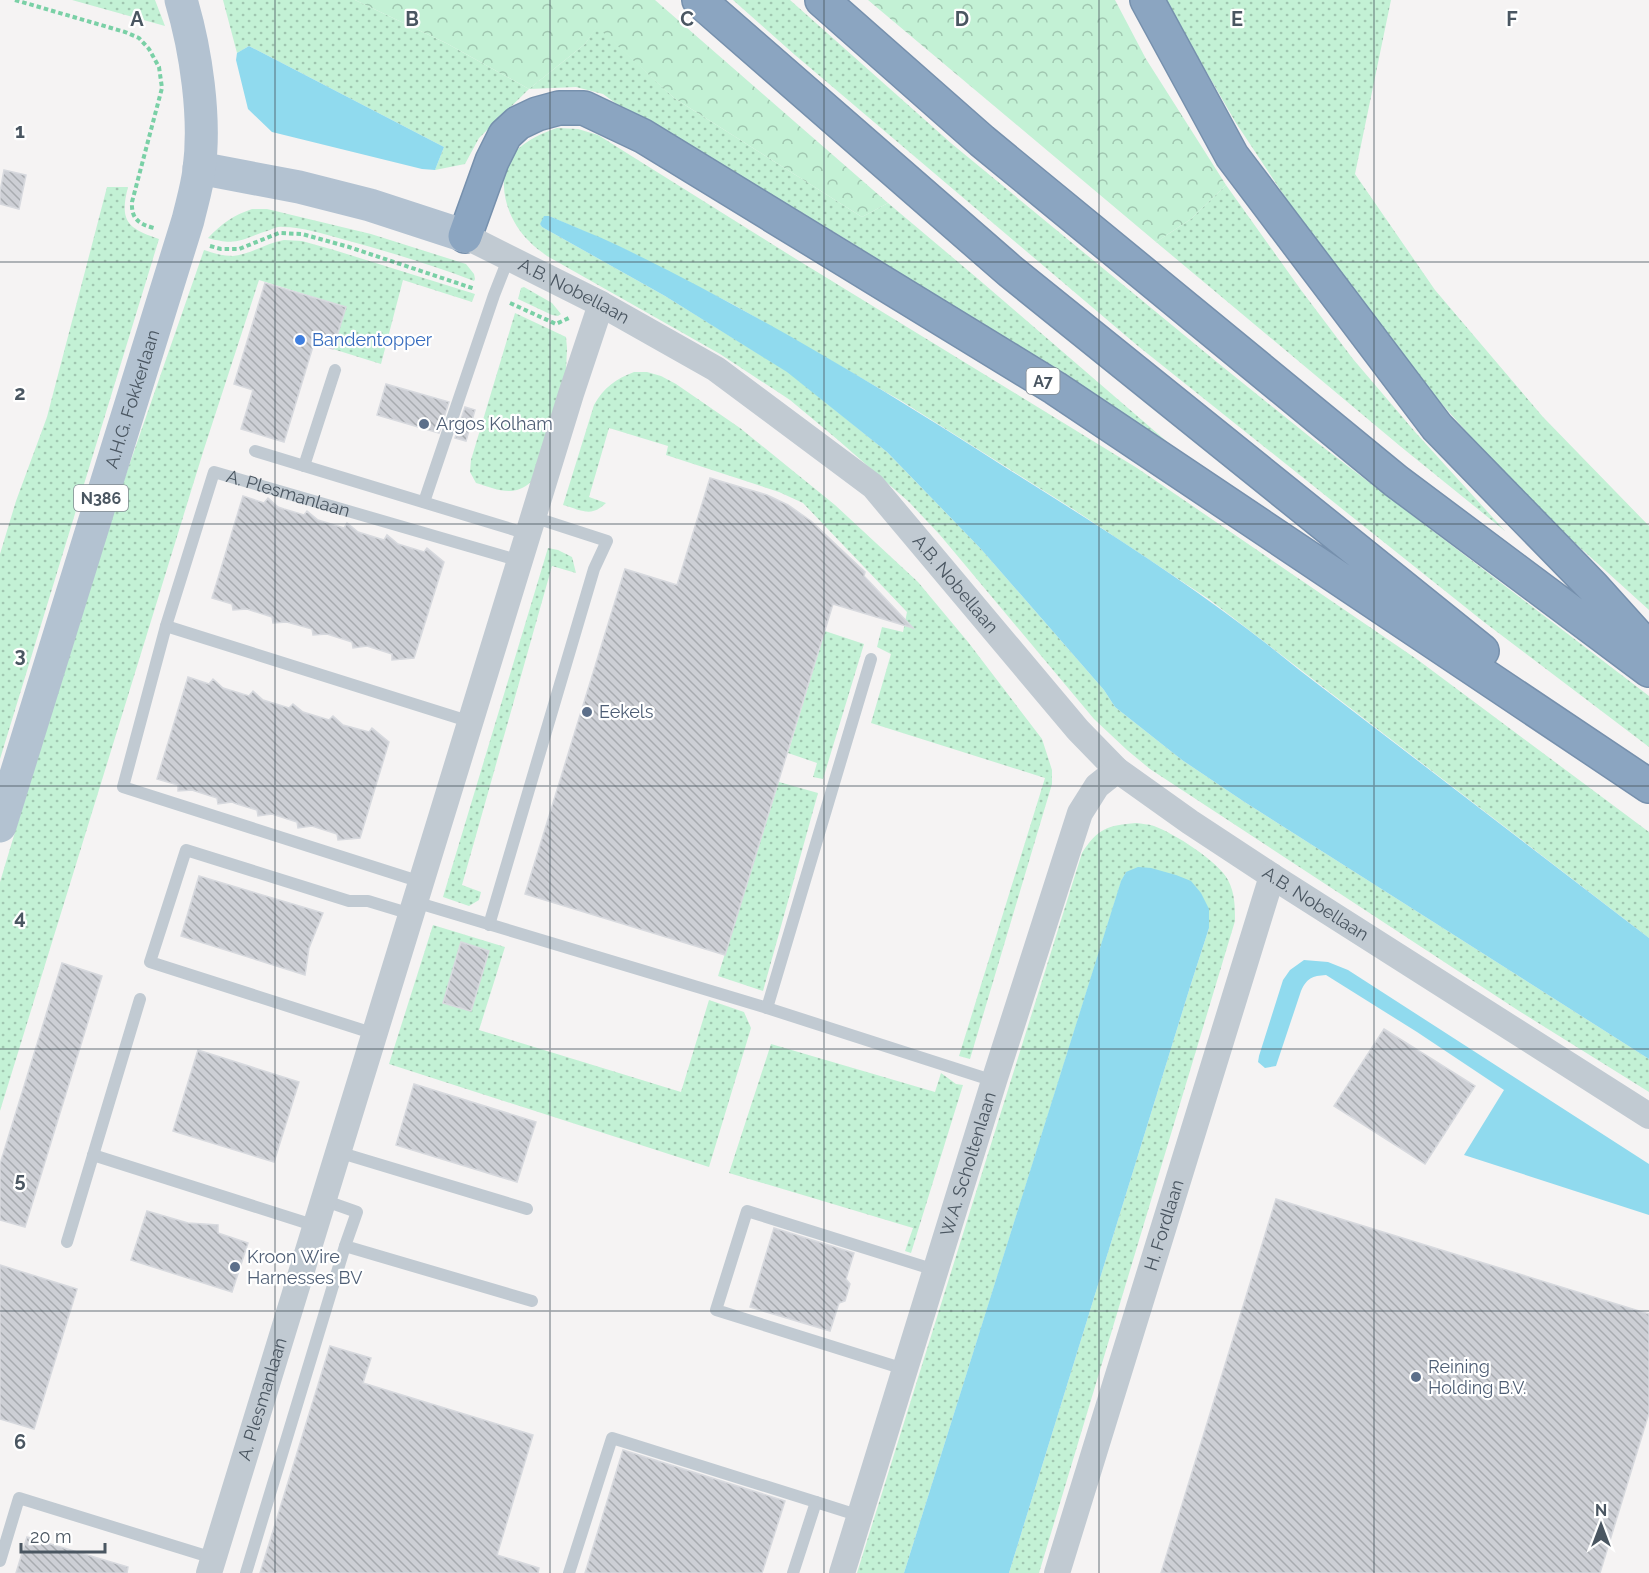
<svg xmlns="http://www.w3.org/2000/svg" width="1649" height="1573" viewBox="0 0 1649 1573" font-family="Raleway,sans-serif">
<defs>
<pattern id="grass-dots" width="8" height="8" patternUnits="userSpaceOnUse" patternTransform="scale(1.5)"><rect width="8" height="8" fill="#c3f1d5"/><path d="M2 2h.1M6 6h.1" fill="none" stroke="#a0c6b0" stroke-width="1.8" stroke-linecap="round"/></pattern>
<pattern id="forest-crowns" width="20" height="18" patternUnits="userSpaceOnUse" patternTransform="scale(1.5)"><rect width="20" height="18" fill="#c3f1d5"/><path d="M2 6a3 3 0 1 1 6 0M12 15a3 3 0 1 1 6 0" fill="none" stroke="#a0c6b0"/></pattern>
<pattern id="building-back-hatch" width="6" height="6" patternUnits="userSpaceOnUse" patternTransform="scale(1.5)"><rect width="6" height="6" fill="#cdcfd5"/><path d="M-1 5l2 2M0 0l6 6M5-1l2 2" fill="none" stroke="#a8abb0"/></pattern>
</defs>
<rect width="100%" height="100%" fill="#f5f3f3"/>
<!-- grass -->
<path fill="url(#grass-dots)" d="M72,0H155L165,26Z
M223,0H355L446,43L529,89L585,44L597,26L674,98L862,217L888,203L977,278L1172,446L844,238L618,105L603,94L576,87L529,89L479,138L465,164L435,170L444,147L249,46L237,53Z
M733,0H790L952,144L1218,363L1315,441L1649,696V747L1484,622L1138,346L795,55Z
M1165,0H1391L1355,174L1435,290L1543,417L1649,526V610L1575,543L1494,463L1426,386L1297,215L1236,123Z
M557,128L578,129L598,135L796,259L1137,468L1418,660L1649,832V938L1210,600L1076,511L903,402L734,305L618,246L549,216L540,224L542,227L665,296L788,372L887,452L981,549L1104,690L1115,707L1182,760L1243,801L1649,1059V1092L1519,1011L1150,769L1127,750L1094,719L940,535L909,502L838,440L790,400L720,354L547,256C541,251 534,247 529,241C506,219 493,177 516,151C527,140 542,133 557,128Z
M1226,185L1301,290L1353,359L1416,433L1505,531L1400,446L1156,242L1191,219Z
M107,187H128C119,222 128,228 159,239L0,759V554L16,501L47,417Z
M252,209H267L371,234L466,264L474,274L475,279L474,281C430,264 386,251 342,239C323,234 303,227 283,227C279,226 274,228 270,230C243,238 238,247 208,238C221,224 234,215 252,209Z
M284,240L302,241L334,250L475,294L472,302L403,280L381,364L333,349L346,307L259,280L204,449L0,1111V882L76,629L123,483L204,250C213,253 223,256 233,256C251,254 267,243 284,240Z
M524,287L552,303L561,314L558,316L552,315L518,299L521,288Z
M515,313L566,337L567,348L566,371L531,482C513,498 496,489 476,483L470,472L471,460Z
M634,372H647L661,376L676,384L740,428L835,505L918,582L968,642L1042,739L1052,770V784L970,1059L959,1056L1045,778L871,723L891,654L877,647L882,627L903,632L907,612L803,503L779,492L666,455L668,446L609,428L589,497L606,503C591,518 581,510 563,505L594,405C604,387 616,379 634,372Z
M548,548L558,550L572,557L576,573L552,566L462,885L481,892L479,900L469,906L443,897Z
M825,631L864,644L823,779L813,777L817,763L788,753Z
M779,782L818,793L763,991L718,976Z
M1136,823C1142,824 1148,824 1154,826C1175,834 1218,861 1228,880C1235,893 1235,907 1235,921L1039,1573H1009L1190,987L1209,928L1126,872L1121,882L904,1573H857L1082,853C1097,829 1108,825 1136,823Z
M433,925L505,947L479,1030L681,1092L709,1000L744,1012L751,1028L709,1167L389,1064Z
M771,1044L935,1092L941,1073L956,1084L963,1085L911,1253L905,1251L913,1228L729,1173Z"/>
<!-- forest -->
<path fill="url(#forest-crowns)" d="M355,0H655L888,203L862,217L674,98L597,27L585,44L529,89L446,43Z
M868,0H1115L1146,59L1226,185L1191,219L1156,242Z"/>
<!-- water -->
<path fill="#90daee" d="M249,46L444,147L435,170L422,169L272,132L248,109L236,60L237,53Z
M544,216H549C572,226 596,235 619,246C751,310 877,385 1000,464C1102,528 1205,592 1298,669L1649,938V1059L1243,801L1182,760L1115,707L1104,690L981,549L887,452L787,372L665,296L542,227L540,224Z
M1138,867L1151,868L1176,875L1191,881L1201,893L1209,909V928L1190,987L1009,1573H904L1121,881L1126,872Z
M1304,960L1328,962L1348,970L1649,1164V1215L1464,1155L1504,1090L1417,1032L1326,975C1312,976 1307,978 1301,991L1276,1066L1265,1068L1258,1062L1259,1056L1283,980L1290,970Z"/>
<!-- building -->
<path fill="url(#building-back-hatch)" stroke="#d7d9de" stroke-width="1.5" d="M4,170L26,175L19,209L0,204V192Z
M265,283L346,307L333,349L314,343L284,442L241,429L253,390L234,384Z
M386,384L449,402L439,433L377,415Z
M465,407L475,410L466,441L455,438Z
M710,478L767,495L788,505L811,521L865,572L864,576L913,628L833,604L725,955L525,894L625,569L677,585Z
M243,496L264,503L268,498L278,507L284,509L304,515L307,511L318,520L344,528L347,523L358,532L384,540L387,535L398,544L424,552L427,548L444,562L414,658L392,660V654L367,646L353,648L352,642L327,634L313,635L312,629L287,622L273,623L272,617L247,609L233,610L232,604L212,598Z
M188,677L209,684L213,679L223,688L249,696L253,691L263,700L289,708L293,704L303,712L329,720L333,716L343,725L369,732L372,728L389,742L360,838L338,840L337,834L312,826L298,828L297,822L272,814L258,816L257,810L237,804L232,802L218,804L217,798L192,790L178,791V785L157,779Z
M199,876L323,913L309,948L305,975L181,936Z
M461,942L489,951L471,1011L443,1003Z
M62,963L102,976L25,1227L0,1220V1164Z
M1384,1029L1475,1086L1425,1164L1334,1106Z
M198,1050L299,1082L274,1162L173,1131Z
M414,1084L536,1122L517,1182L396,1145Z
M1276,1199L1649,1314V1413L1600,1573H1161Z
M147,1211L188,1223L218,1225V1233L248,1243L232,1292L131,1260Z
M774,1228L854,1253L846,1279L850,1284L845,1301L839,1303L830,1331L750,1307Z
M0,1265L77,1289L34,1429L0,1419Z
M330,1346L371,1358L363,1383L533,1435L497,1555L539,1568L538,1573H260Z
M623,1450L785,1501L762,1573H585Z
M27,1537L128,1567L127,1573H16Z"/>
<g fill="none" stroke-linecap="round" stroke-linejoin="round">
<defs>
<path id="motorway" d="M699,0L1010,271L1482,651
M822,0L982,141L1396,481L1649,670
M1147,0L1232,156L1437,427L1593,587L1649,649
M465,236L492,161L505,135L518,123L537,114L559,108H584L643,136L1055,388L1649,786"/>
</defs>
<!-- motorway casing -->
<use href="#motorway" stroke="#7690ad" stroke-width="36"/>
<!-- path -->
<path stroke="#7ad0a6" stroke-width="4" stroke-dasharray="4.5 3" stroke-linecap="butt" d="M15,0L125,32L139,38L149,49L159,67L162,88L132,202C131,219 139,224 154,228
M210,246L221,249H239L279,233L302,234L349,247L475,289
M510,303L556,324L569,318"/>
<!-- service -->
<g stroke="#c1cad2" stroke-width="12">
<path d="M255,451L528,534"/>
<path d="M304,466L335,370"/>
<path d="M424,502L494,295L509,257"/>
<path d="M166,626L471,722"/>
<path id="s1" d="M421,882L123,787L166,626L214,472L520,561"/>
<path d="M415,902L767,1008L994,1081"/>
<path d="M489,925L594,569L607,541L533,517"/>
<path d="M767,1008L871,659"/>
<path d="M375,1034L150,962L186,850L349,901H368L411,914"/>
<path d="M338,1152L527,1209"/>
<path d="M93,1155L316,1226"/>
<path d="M323,1200L357,1212L345,1246L532,1301"/>
<path d="M67,1242L140,999"/>
<path d="M904,1369L716,1310L747,1211L935,1270"/>
<path d="M0,1561L19,1498L213,1558"/>
<path d="M246,1573L345,1246"/>
<path d="M569,1573L612,1438L816,1502"/>
<path d="M793,1573L816,1502L860,1516"/>
</g>
<!-- minor -->
<g stroke="#c1cad2" stroke-width="26">
<path id="s2" d="M465,236L601,304L716,369L873,486L1078,730L1117,770L1190,822L1272,876L1649,1116"/>
<path id="s3" d="M209,1573L571,394L601,304"/>
<path id="s4" d="M842,1573L994,1081L1080,813L1097,786L1117,770"/>
<path id="s5" d="M1057,1573L1272,876"/>
</g>
<!-- primary -->
<g stroke="#b3c2d1" stroke-width="33">
<path d="M199,168L299,187L370,205L465,236"/>
<path id="s6" d="M0,826L188,220C192,203 197,187 199,170C206,118 196,50 181,0"/>
</g>
<!-- motorway -->
<use href="#motorway" stroke="#8ba5c1" stroke-width="33"/>
</g>
<!-- grid -->
<path fill="none" stroke="#4a5661" stroke-width="1.5" stroke-opacity="0.55" d="M275,0V1573M550,0V1573M824,0V1573M1099,0V1573M1374,0V1573M0,262H1649M0,524H1649M0,786H1649M0,1049H1649M0,1311H1649"/>
<!-- markers -->
<circle fill="#3f7fe0" stroke="#fff" stroke-width="2" cx="300" cy="340" r="6"/>
<g fill="#5c6f8a" stroke="#fff" stroke-width="2">
<circle cx="424" cy="424" r="6"/>
<circle cx="587" cy="712" r="6"/>
<circle cx="235" cy="1267" r="6"/>
<circle cx="1416" cy="1377" r="6"/>
</g>
<g text-anchor="middle" stroke-width="4.5" stroke-linejoin="round" paint-order="stroke">
<!-- shield labels -->
<g fill="#fff" stroke="#808990" stroke-width="1.5">
<rect x="1026.5" y="368" width="33" height="26" rx="4.5"/>
<rect x="74" y="485" width="54" height="26" rx="4.5"/>
</g>
<g font-size="16" font-weight="bold" fill="#4a5661">
<text x="1043" y="387">A7</text>
<text x="101" y="504">N386</text>
</g>
<!-- street labels -->
<g font-size="18" fill="#4a5661" stroke="#fff">
<text dy="6" stroke="none"><textPath href="#s2" startOffset="122">A.B. Nobellaan</textPath></text>
<text dy="6" stroke="none"><textPath href="#s6" startOffset="447">A.H.G. Fokkerlaan</textPath></text>
<text dy="6" stroke="none"><textPath href="#s1" startOffset="718">A. Plesmanlaan</textPath></text>
<text dy="6" stroke="none"><textPath href="#s2" startOffset="608">A.B. Nobellaan</textPath></text>
<text dy="6" stroke="none"><textPath href="#s2" startOffset="1094">A.B. Nobellaan</textPath></text>
<text dy="6" stroke="none"><textPath href="#s4" startOffset="428">W.A. Scholtenlaan</textPath></text>
<text dy="6" stroke="none"><textPath href="#s5" startOffset="364">H. Fordlaan</textPath></text>
<text dy="6" stroke="none"><textPath href="#s3" startOffset="182">A. Plesmanlaan</textPath></text>
</g>
<!-- shop labels -->
<g font-size="18" fill="#366cbe" stroke="#fff" text-anchor="start">
<text x="312" y="346">Bandentopper</text>
</g>
<!-- service labels -->
<g font-size="18" fill="#4e5e75" stroke="#fff" text-anchor="start">
<text x="436" y="430">Argos Kolham</text>
<text x="599" y="718">Eekels</text>
<text x="247" y="1263">Kroon Wire<tspan x="247" dy="21">Harnesses BV</tspan></text>
<text x="1428" y="1373">Reining<tspan x="1428" dy="21">Holding B.V.</tspan></text>
</g>
</g>
<g font-size="20" text-anchor="middle" font-weight="bold" fill="#4a5661" stroke="#fff" stroke-width="4.5" stroke-linejoin="round" paint-order="stroke">
<text x="137" y="26">A</text>
<text x="412" y="26">B</text>
<text x="687" y="26">C</text>
<text x="962" y="26">D</text>
<text x="1237" y="26">E</text>
<text x="1512" y="26">F</text>
<text x="20" y="138">1</text>
<text x="20" y="400">2</text>
<text x="20" y="662">3</text>
<text x="20" y="924">4</text>
<text x="20" y="1187">5</text>
<text x="20" y="1449">6</text>
</g>
<!-- north arrow -->
<g transform="translate(1601 1525)" stroke="#ffffff" stroke-width="4.5" paint-order="stroke">
<path d="M0-4.5L10 22L0 15L-10 22Z" fill="#4a5661"/>
<text y="-9" font-size="16" font-weight="bold" text-anchor="middle" fill="#4a5661">N</text>
</g>
<!-- scale -->
<path d="M21 1543v9h84v-9" fill="none" stroke="#4a5661" stroke-width="3"/>
<text x="30" y="1543" font-size="18" fill="#4a5661" stroke="#ffffff" stroke-width="4.5" paint-order="stroke">20 m</text>
</svg>
